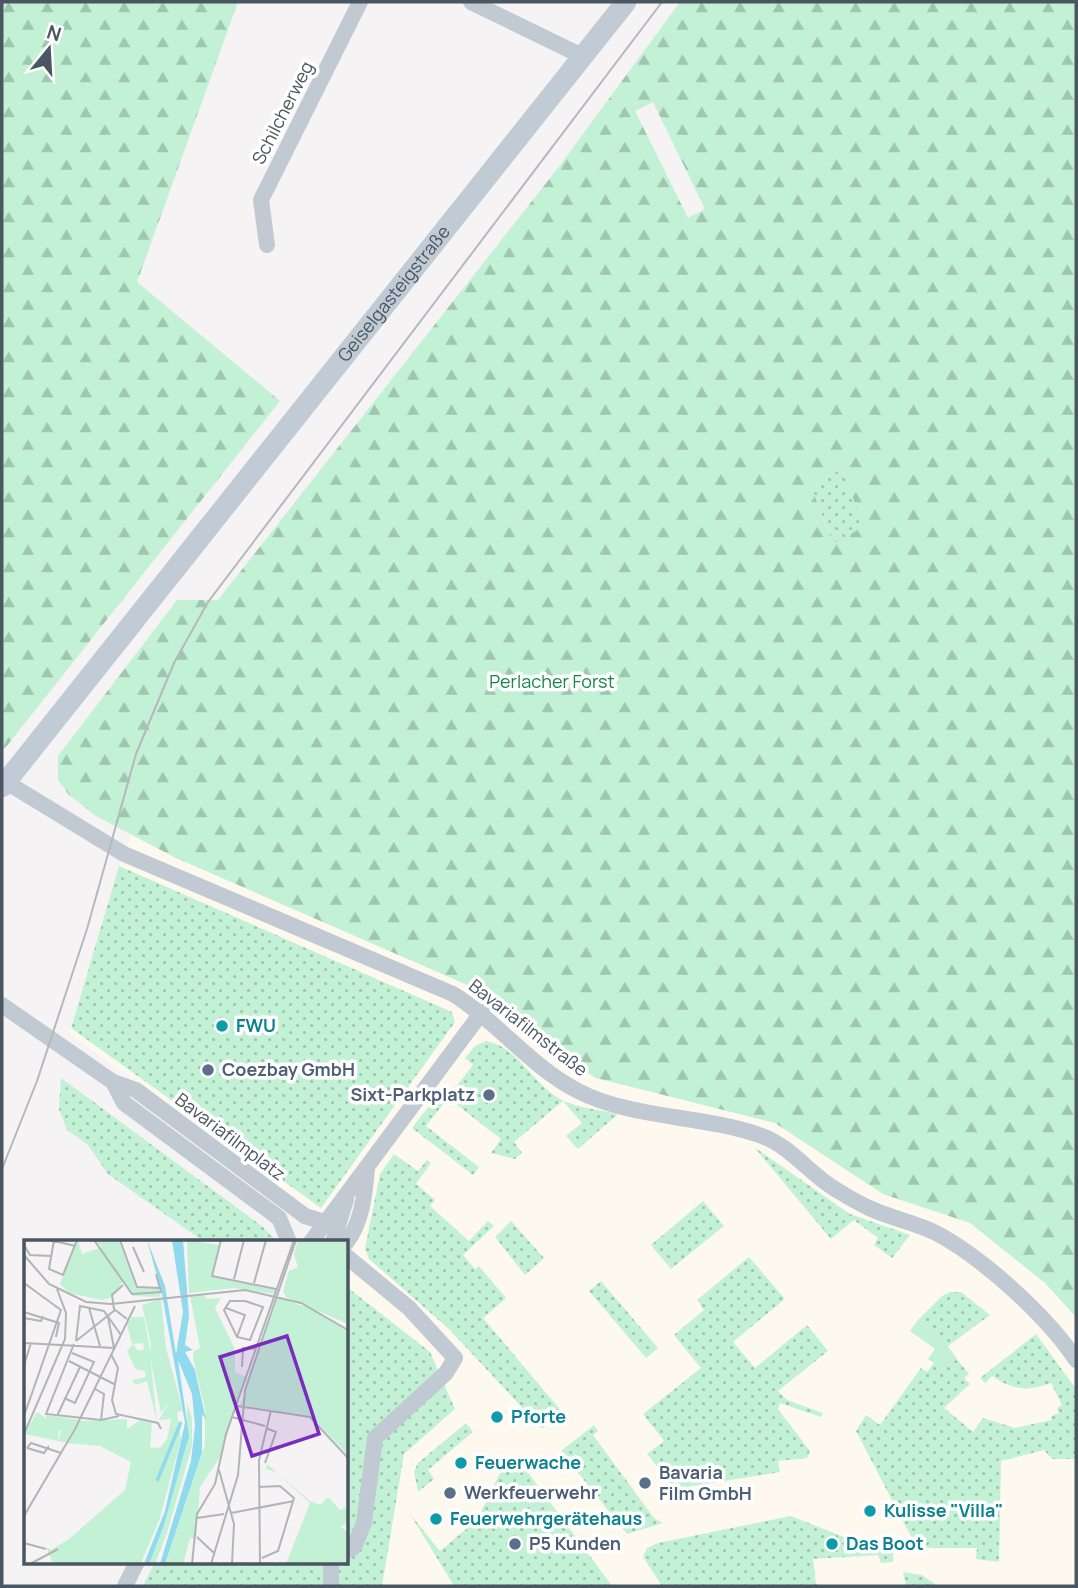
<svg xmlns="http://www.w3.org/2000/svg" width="1078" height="1588" viewBox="0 0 1078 1588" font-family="Manrope,sans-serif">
<defs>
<pattern id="grass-dots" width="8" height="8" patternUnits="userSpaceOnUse" patternTransform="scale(1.75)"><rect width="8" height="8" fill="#c3f1d5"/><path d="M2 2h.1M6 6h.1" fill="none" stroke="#a0c6b0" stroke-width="1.8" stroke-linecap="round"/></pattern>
<pattern id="forest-firs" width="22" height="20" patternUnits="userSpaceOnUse" patternTransform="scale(1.75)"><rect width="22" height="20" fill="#c3f1d5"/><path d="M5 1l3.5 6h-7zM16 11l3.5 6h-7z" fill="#a0c6b0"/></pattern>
</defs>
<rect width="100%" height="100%" fill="#f5f3f3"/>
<!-- commercial -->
<path fill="#fdf9ef" d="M132,835L176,858L479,990L556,1052L595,1078L775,1123L883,1194L970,1223L1045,1283L1076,1317V1586H143L155,1562H346V1248L355,1243L69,1033L119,866Z"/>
<!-- grass -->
<path fill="url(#grass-dots)" d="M843,468L864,527L833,544L811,486Z
M119,866L452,1012L455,1022L321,1208L71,1028Z
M486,1041C519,1047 534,1087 564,1101C580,1108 601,1110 618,1114L578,1149L566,1136L582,1123L563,1101L514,1142L522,1153L515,1159L491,1153L501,1139L448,1098L426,1126L479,1167L473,1175L412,1128L440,1092L448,1097L473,1065L465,1058L475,1046Z
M61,1078L263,1227L276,1241H203L108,1174L87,1144L67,1130L59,1109Z
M754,1147L850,1214L910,1235L892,1258L874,1245L878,1238L854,1220L831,1239Z
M394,1154L418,1171L427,1160L431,1163L416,1184L435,1200L430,1206L469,1241L488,1221L494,1226L463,1255L475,1269L479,1266L506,1298L483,1318L563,1413L542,1429L449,1329L369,1259L365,1248L380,1174Z
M703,1201L724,1226L671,1269L651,1245Z
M511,1221L544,1258L525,1275L495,1237Z
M749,1257L785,1299L733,1342L755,1368L807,1325L828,1351L778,1391L787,1400L823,1413L821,1417L780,1403L778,1409L810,1451L807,1458L778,1461L780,1472L675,1489L647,1454L664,1441L643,1414L701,1368L674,1335L704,1310L697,1300Z
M601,1281L658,1348L646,1358L589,1291Z
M347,1287L430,1352L455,1409L404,1454L382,1586H143L155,1562H346Z
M950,1292H961L990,1315L948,1346L943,1339L918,1320L942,1296Z
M1036,1334L1076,1389V1459H1052L1044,1450L1001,1461L999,1562L976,1559L977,1548H917L856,1431L866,1415L880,1425L921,1368L927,1372L934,1363L944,1370L957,1359L969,1374L964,1378L970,1384L944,1408L973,1432L983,1418L1015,1428L1052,1420L1051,1416L1059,1413L1057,1408L1062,1405L1051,1383C1027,1392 1013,1390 992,1376L985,1383L980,1378Z
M466,1423L473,1432L428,1470L434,1479L418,1492L414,1472L418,1463Z
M594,1425L598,1431L593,1435L654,1518L663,1523L627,1534L561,1451Z
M503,1467L527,1471L612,1586H454L410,1514L440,1551L477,1520Z
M791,1516L844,1537L894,1541L893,1562L881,1563L878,1555L813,1559L816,1584L822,1586H662L643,1557L647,1548L658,1543Z
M903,1572L922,1575L938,1586H906Z"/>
<!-- forest -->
<path fill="url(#forest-firs)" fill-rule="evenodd" d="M2,2H238L137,282L280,401L2,752Z
M680,2H1076V1317L1045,1283L970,1223L883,1194L775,1123L596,1078L556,1052L479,990L176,858L96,816L69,795L58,780V756L177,600H218L558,168ZM653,102L705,209L688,218L635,111ZM843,468L863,527L833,544L811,486Z"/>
<!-- garden -->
<path fill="#c3f1d5" d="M918,1320L943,1339L957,1359L944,1370L928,1359L935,1349L910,1331Z"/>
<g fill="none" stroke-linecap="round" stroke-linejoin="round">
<!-- street -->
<path stroke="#c1cad2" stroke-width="16" d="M471,2L582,56
M267,245L261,200L360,2
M6,782L124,854L453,994C498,1022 531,1067 578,1091C632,1119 704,1115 762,1136C790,1146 810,1174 835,1189C845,1195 856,1202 867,1207C889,1218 915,1222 936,1233C982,1257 1048,1317 1076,1360
M2,1005L113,1082L136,1090L305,1216L324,1222
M113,1082L124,1103L279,1218L289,1242
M311,1242L482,1012
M333,1242L346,1200
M346,1243C362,1223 365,1193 367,1168
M346,1256L409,1308L455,1358L446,1373L375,1438L364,1523L354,1547L346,1551
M125,1586L137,1562
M331,1586V1562"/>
<!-- secondary -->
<path stroke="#c1cbd6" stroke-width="21" id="s1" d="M2,787L626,2"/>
<!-- tram -->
<path stroke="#b5b8bd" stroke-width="2" d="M2,1169L37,1081L87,929L136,754L174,663L208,602L662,2"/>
</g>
<!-- markers -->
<g fill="#0f9aa8" stroke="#fff" stroke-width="2.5">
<circle cx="222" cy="1026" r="7"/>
<circle cx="497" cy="1417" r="7"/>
<circle cx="461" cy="1463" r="7"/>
<circle cx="870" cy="1511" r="7"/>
<circle cx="436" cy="1519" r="7"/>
<circle cx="832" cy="1544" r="7"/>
</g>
<g fill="#5c6f8a" stroke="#fff" stroke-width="2.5">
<circle cx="208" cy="1070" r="7"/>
<circle cx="489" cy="1095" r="7"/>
<circle cx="645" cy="1483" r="7"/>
<circle cx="450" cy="1493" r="7"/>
<circle cx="515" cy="1544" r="7"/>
</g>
<g text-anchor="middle" stroke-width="7" stroke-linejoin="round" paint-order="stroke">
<!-- street labels -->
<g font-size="18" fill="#4a5661" stroke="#fff">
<text transform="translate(283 113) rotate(-63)" y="6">Schilcherweg</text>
<text dy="6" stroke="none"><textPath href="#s1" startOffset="630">Geiselgasteigstraße</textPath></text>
<text transform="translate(528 1028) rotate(38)" y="6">Bavariafilmstraße</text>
<text transform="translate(230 1137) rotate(37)" y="6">Bavariafilmplatz</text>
</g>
<!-- park labels -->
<g font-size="18" fill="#17864f" stroke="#fff">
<text x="552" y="688">Perlacher Forst</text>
</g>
<!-- culture labels -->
<g font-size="18" font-weight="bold" fill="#0d838f" stroke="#fff" text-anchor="start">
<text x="236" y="1032">FWU</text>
<text x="511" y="1423">Pforte</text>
<text x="475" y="1469">Feuerwache</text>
<text x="884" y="1517">Kulisse "Villa"</text>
<text x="450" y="1525">Feuerwehrgerätehaus</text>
<text x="846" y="1550">Das Boot</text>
</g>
<!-- service labels -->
<g font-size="18" font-weight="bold" fill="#4e5e75" stroke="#fff" text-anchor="start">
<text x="222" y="1076">Coezbay GmbH</text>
<text x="475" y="1101" text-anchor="end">Sixt-Parkplatz</text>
<text x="659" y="1479">Bavaria<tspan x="659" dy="21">Film GmbH</tspan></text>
<text x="464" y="1499">Werkfeuerwehr</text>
<text x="529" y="1550">P5 Kunden</text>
</g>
</g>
<!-- overview -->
<g transform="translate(24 1240)">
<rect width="324" height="324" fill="#f5f3f3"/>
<path d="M126,94L144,153L145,162L137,173L126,117L121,116L120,126L112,130L103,111L109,104L113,110H127ZM163,164L168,178V206L143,293L131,324H125L163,205ZM13,172L35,187L34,201L1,194Z" fill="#c3f1d5"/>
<path d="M54,0L58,14L78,7L71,0H95L112,48L135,49L137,57L109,56L99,41L88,57L78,60L45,53L36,44ZM163,0L195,5L187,36L252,50L251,54L210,48L165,53ZM274,0H324V84L262,57L259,51L265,31L274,27L270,14ZM181,54L182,59L197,58L191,68L211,109V132L222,137L196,217L176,247L172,299L166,298L159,324H141L181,205V170L169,118L170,111L176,108L166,56ZM254,57L290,70L324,91V215L287,176L216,165ZM137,59L142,108L159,171L153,172L157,199L136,278L117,323L29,324L22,307L27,310L45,299L101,250L107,222L76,206L44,203L56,181L103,179V189L116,180L128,183L126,207L136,208L143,199L147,179L135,180L145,162L144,153L130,117L118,65ZM121,116H126L133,181L123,141L111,145L108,140L122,137L121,131L115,130ZM22,175L54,180L42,202L34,201L37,191L23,183ZM243,224L286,261L296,265L304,257L316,270L324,266L321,286H316L324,292V324H262L286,263L252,232L242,229Z" fill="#c3f1d5"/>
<path d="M108,77H120L126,110H120L119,103L108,104L103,84Z" fill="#c3f1d5"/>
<path d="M123,0L141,46L152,114L159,72L148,0H159L165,76L161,105L169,110L161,112L171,130L182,180L178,174V213L141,324H136L167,221L171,186L168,154L154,120L165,196L140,285L125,324H120L141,271L161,183L138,54Z" fill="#90daee"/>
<path fill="none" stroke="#90daee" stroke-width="3.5" d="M133,241L157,182"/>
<path fill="none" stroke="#b1b4b9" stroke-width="2" d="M25,0L52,6M30,0L25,29L39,35L53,0M70,0L108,54L137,52L132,34M96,0L113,47L136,48M197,0L188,36L252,49M0,5L6,15L27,16M109,7L120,32M0,15L25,44L62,62L87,64L221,50L277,63L324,90M210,39L220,0M0,43L37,70L0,176M230,43L242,0M99,45L88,55L90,69L103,79M221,61L239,67L226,100L213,97L200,70L206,61ZM65,68L76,106M202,68L221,75L213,97M0,72L35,83L32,97M84,77L90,108M0,78L17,81L19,76M52,101L56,66L80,71L97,95M52,101L91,70M0,103L90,108M50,104L22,174L77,180L95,176M87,114L94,128L88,160L92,174L134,183L137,189M45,121L90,144M0,125L7,103M218,127L219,108L232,109M71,149L80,154L77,180M40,158L51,163L70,122L48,113M213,166L286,177L324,218M33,176L56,127M208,177L241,186M0,194L41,99L42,73L33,49M3,208L7,203L37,213M3,208L20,213L25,206M241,223L252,192L242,188M195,230L210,284L208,324M235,247L256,246L270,258L254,311L238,318M207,273L270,261M0,276L51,189L111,66M173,278L200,274M173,297L190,313M0,303L22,309M6,324L34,309M168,324L173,274L191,244L202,194L270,0M187,324L214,235L221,150L272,0M236,324L235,220L247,170"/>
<path fill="#7b2cbf" fill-opacity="0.15" stroke="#7b2cbf" stroke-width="3.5" d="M263,96L295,194L228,216L196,117Z"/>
<rect width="324" height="324" fill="none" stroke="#4a5661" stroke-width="3.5"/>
</g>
<!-- border -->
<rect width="1078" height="1588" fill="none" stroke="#4a5661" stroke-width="7"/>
<!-- north arrow -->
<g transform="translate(49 49) rotate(18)" stroke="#ffffff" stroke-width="5" paint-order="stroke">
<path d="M0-5L12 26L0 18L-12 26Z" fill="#4a5661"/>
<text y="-10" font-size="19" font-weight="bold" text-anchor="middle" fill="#4a5661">N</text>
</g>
</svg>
